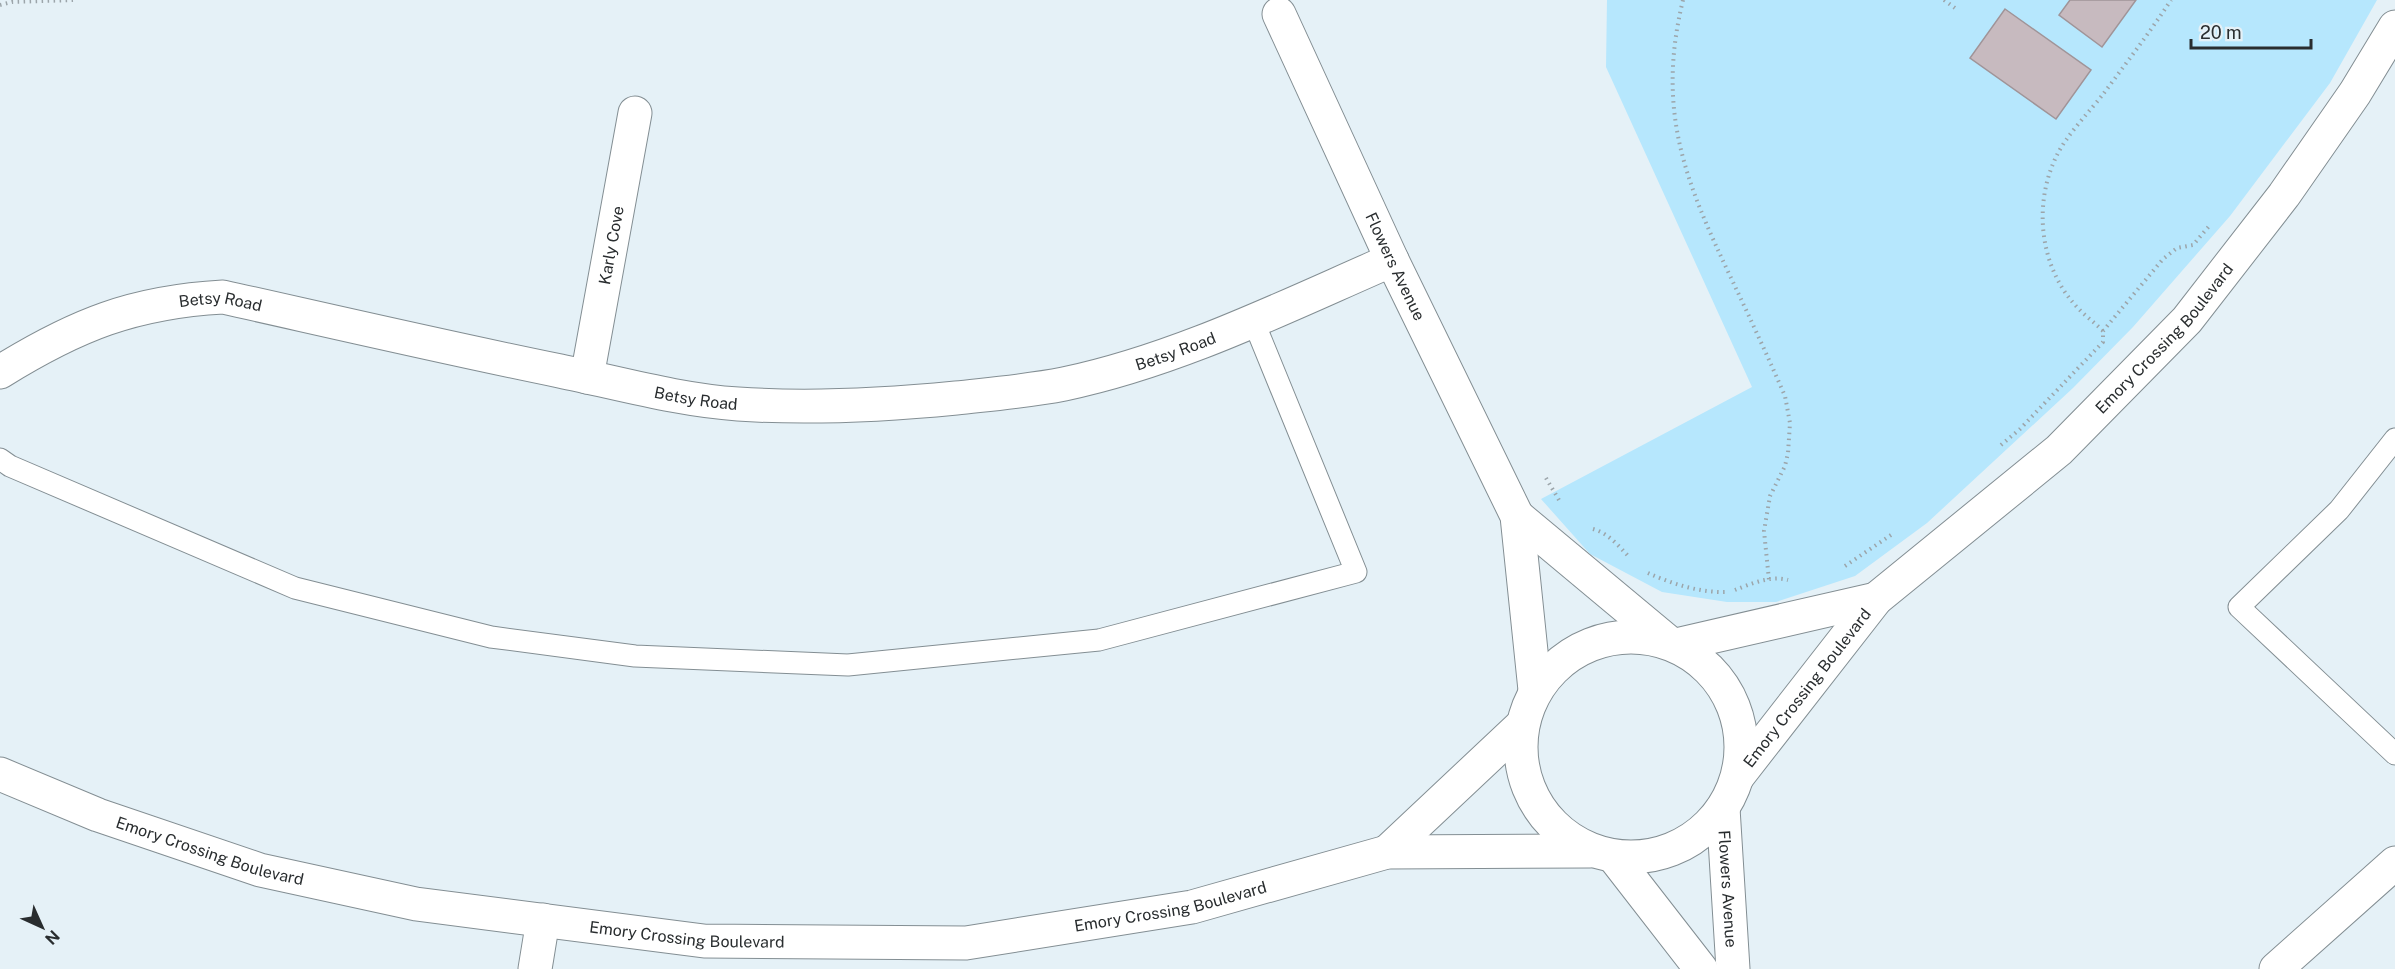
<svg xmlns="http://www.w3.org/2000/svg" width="2395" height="969" viewBox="0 0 2395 969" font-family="'Public Sans',sans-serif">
<rect width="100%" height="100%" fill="#e5f1f7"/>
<!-- green -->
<path fill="#b6e7fd" d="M1607,0H2377L2330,83L2230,216L2133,327L2073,388L1927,523L1855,576L1776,602H1727L1662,592L1590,554L1541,499L1752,387L1606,67Z"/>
<!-- building -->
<path fill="#c7babf" stroke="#a09498" stroke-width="1.5" d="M2070,0H2136L2102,47L2059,15Z
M2005,9L2091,70L2056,119L1970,58Z"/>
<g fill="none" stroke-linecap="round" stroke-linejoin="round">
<defs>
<path id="service" d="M2395,439L2339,510L2239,607L2395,754
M0,459L10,466L295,588L491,637L635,656L848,665L1099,640L1356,572L1253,320"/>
<g id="minor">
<path id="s1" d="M1279,14L1392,260L1517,516L1535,690"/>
<path id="s2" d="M0,372C76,325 133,302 223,297C335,322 447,348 560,371C619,383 678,400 738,404C811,409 884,405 956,398C992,394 1029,391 1064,384C1178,360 1286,306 1392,260"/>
<path id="s3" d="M587,377L635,113"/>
<path d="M1517,516L1667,641"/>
<circle cx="1631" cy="747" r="110"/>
<path d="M1676,645L1876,599"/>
<path id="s4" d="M0,774L98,815L260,870L416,904L704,941L966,943L1192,907L1387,852L1590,851"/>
<path id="s5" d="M1738,776L1876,599L2059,450L2187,320L2284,195L2355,93L2395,27"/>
<path id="s6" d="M1723,808L1733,969"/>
<path d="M1387,852L1521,726"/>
<path d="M1614,857L1701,969"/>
<path d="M535,969L543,920"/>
<path d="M2276,969L2395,863"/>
</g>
</defs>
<!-- service casing -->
<use href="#service" stroke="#838e93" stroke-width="23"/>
<!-- minor casing -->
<use href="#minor" stroke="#838e93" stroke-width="35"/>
<!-- path -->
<path stroke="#9ca5aa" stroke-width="4" stroke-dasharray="1.5 4.5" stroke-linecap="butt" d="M1683,0C1656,111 1685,181 1732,280C1750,318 1768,357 1785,396L1790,423L1788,453L1785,466L1770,496L1764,531L1769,580
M1944,0L1955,8
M0,5L12,2L73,0
M2103,331C2094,322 2084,315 2076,306C2039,266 2033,203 2057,155C2066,136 2090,111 2104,93C2127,62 2150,32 2171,0
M2001,445L2020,429L2103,342V331L2163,259L2177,248L2193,245L2210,225
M1546,478L1559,500
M1593,529C1608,533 1619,546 1629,557
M1845,566L1891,535
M1648,573C1672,584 1701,593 1727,592
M1735,590C1750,584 1771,575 1788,580"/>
<!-- service -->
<use href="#service" stroke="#fff" stroke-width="21"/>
<!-- minor -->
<use href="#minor" stroke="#fff" stroke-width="33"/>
</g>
<g text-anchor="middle" stroke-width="5" stroke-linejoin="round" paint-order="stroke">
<!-- street labels -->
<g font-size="16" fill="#292d2f" stroke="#e5f1f7">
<text dy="6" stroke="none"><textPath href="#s3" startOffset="134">Karly Cove</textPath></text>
<text dy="6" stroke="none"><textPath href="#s1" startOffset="278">Flowers Avenue</textPath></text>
<text dy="6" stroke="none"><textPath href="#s2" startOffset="236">Betsy Road</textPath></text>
<text dy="6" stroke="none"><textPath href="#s5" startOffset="614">Emory Crossing Boulevard</textPath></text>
<text dy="6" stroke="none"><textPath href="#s2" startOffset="1208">Betsy Road</textPath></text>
<text dy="6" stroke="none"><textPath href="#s2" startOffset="722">Betsy Road</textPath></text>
<text dy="6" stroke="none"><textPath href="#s5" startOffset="112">Emory Crossing Boulevard</textPath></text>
<text dy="6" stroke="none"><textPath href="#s4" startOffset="224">Emory Crossing Boulevard</textPath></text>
<text dy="6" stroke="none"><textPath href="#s6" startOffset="81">Flowers Avenue</textPath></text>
<text dy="6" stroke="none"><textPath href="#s4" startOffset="1197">Emory Crossing Boulevard</textPath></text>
<text dy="6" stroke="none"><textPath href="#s4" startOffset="710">Emory Crossing Boulevard</textPath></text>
</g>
</g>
<!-- north arrow -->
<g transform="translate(42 927) rotate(135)" stroke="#e5f1f7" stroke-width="4.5" paint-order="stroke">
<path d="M0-4.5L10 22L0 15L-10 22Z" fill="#292d2f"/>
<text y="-9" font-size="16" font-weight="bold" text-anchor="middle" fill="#292d2f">N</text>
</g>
<!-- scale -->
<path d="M2191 39v9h120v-9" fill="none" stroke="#292d2f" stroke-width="3"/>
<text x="2200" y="39" font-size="18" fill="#292d2f" stroke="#e5f1f7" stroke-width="4.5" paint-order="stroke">20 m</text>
</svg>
